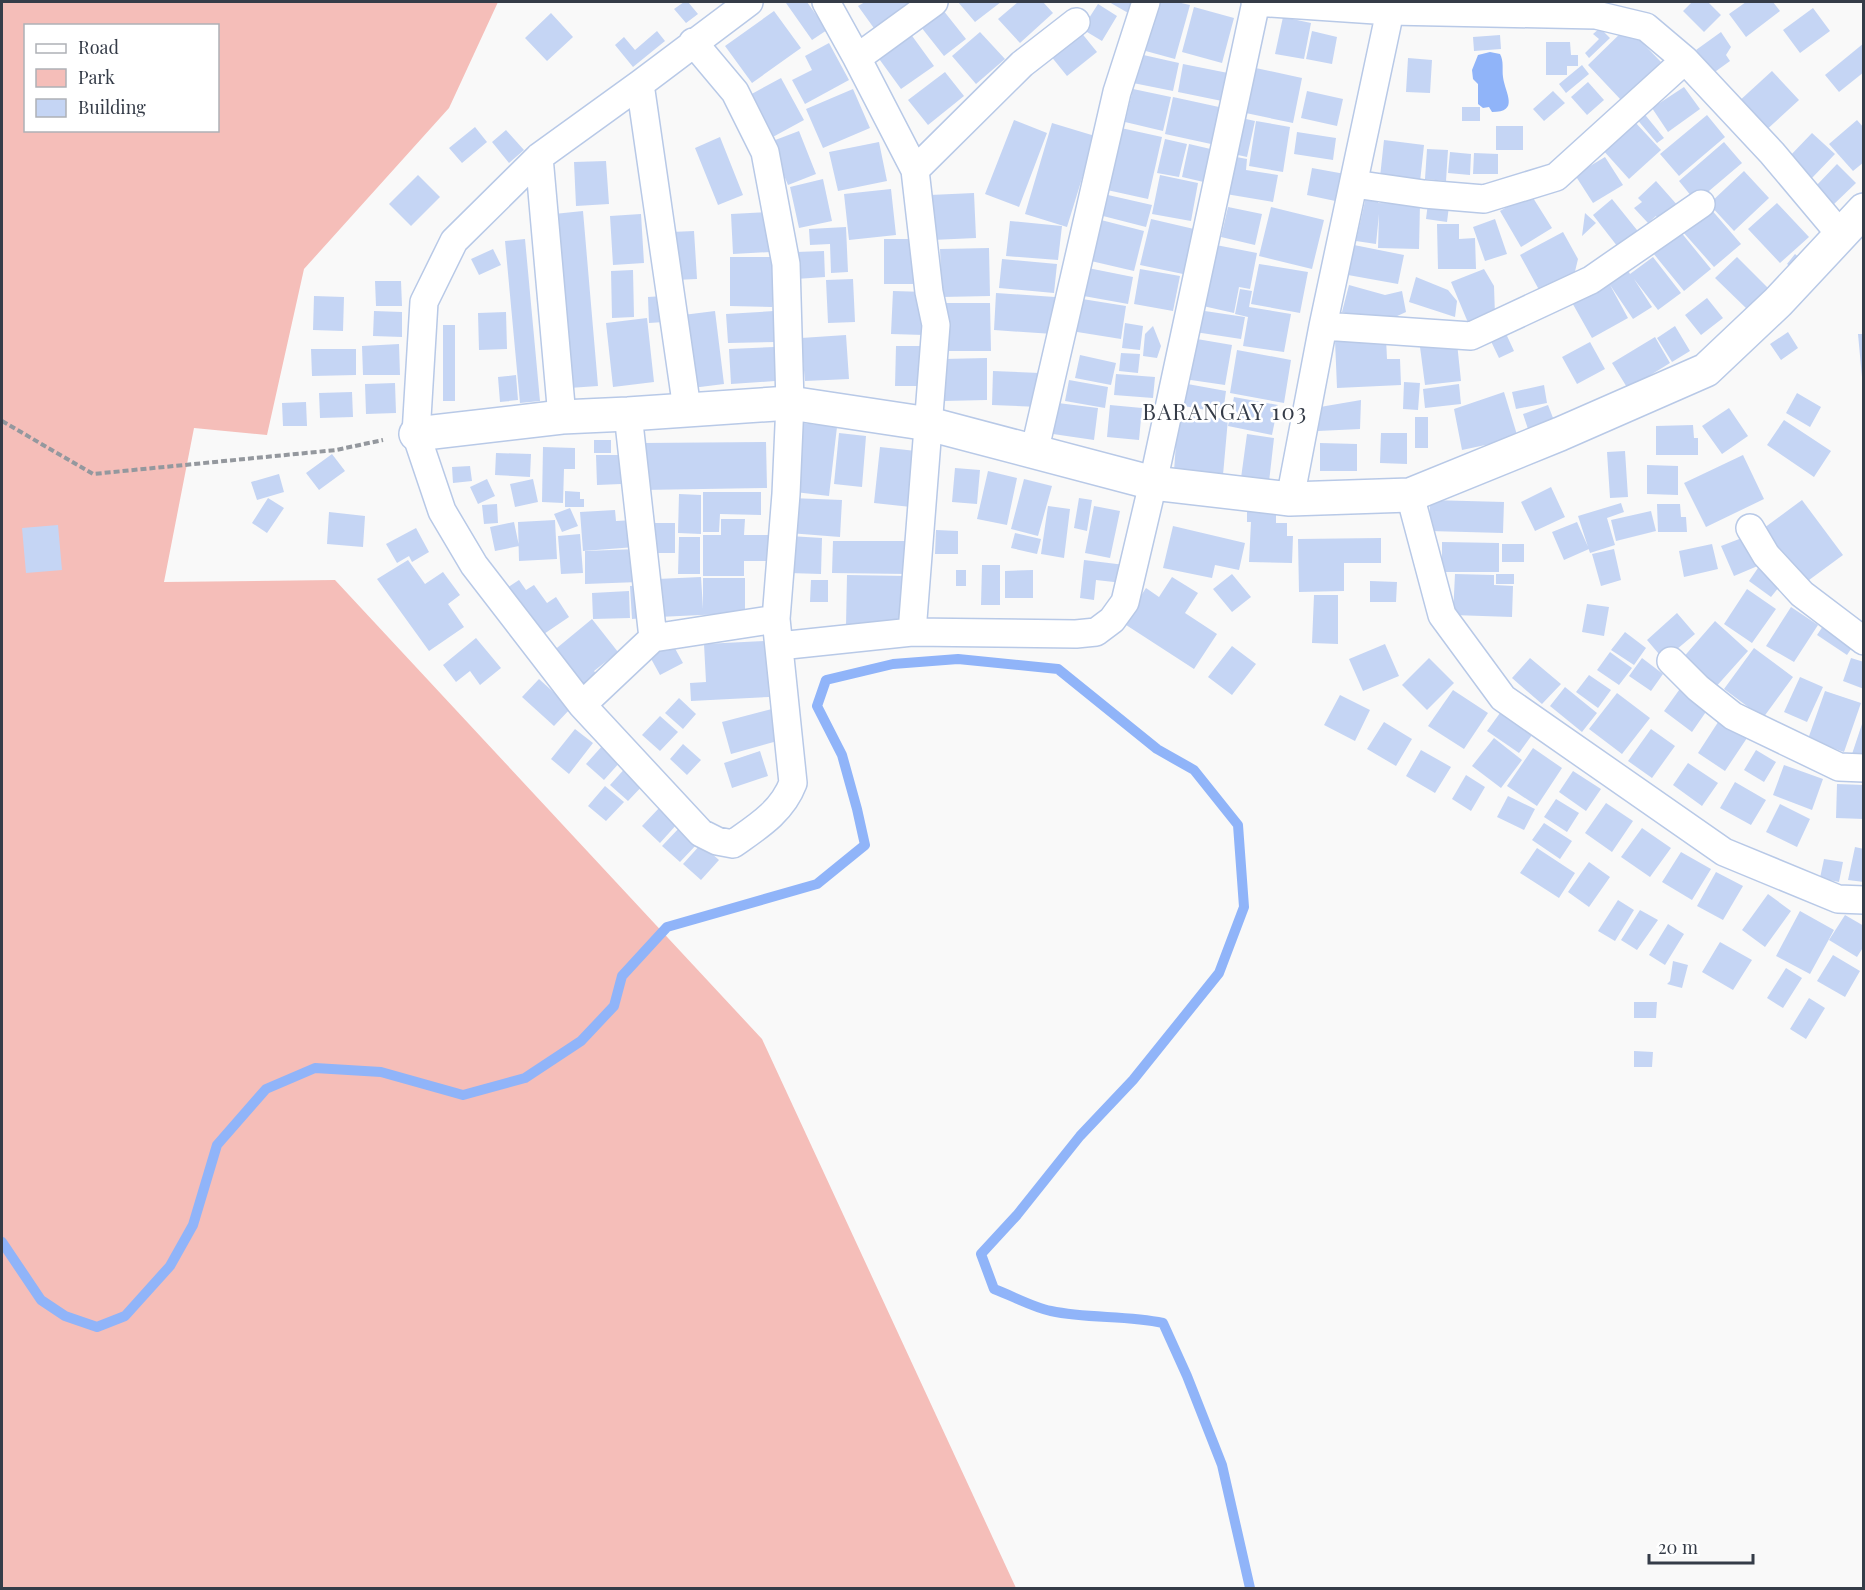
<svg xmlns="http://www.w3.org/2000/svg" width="1865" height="1590" viewBox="0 0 1865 1590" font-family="'Playfair Display',serif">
<rect width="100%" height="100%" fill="#f9f9f9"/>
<!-- green -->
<path fill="#f5beb9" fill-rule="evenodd" d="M2,2H498L449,108L304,269L267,435L194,428L164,582L335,580L762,1039L1016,1588H2ZM26,26H218V130H26Z"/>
<!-- water -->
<path fill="#90b4f9" d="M1490,52L1500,54C1504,61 1502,69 1503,77C1505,93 1520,112 1492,112L1489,107L1483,108L1478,104V84L1473,79L1472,70L1478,55Z"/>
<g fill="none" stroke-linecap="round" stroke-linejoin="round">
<!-- stream -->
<path stroke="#90b4f9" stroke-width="10" d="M2,1242L41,1300L65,1316L97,1327L125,1316L170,1266L193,1225L217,1145L266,1089L315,1068L381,1072L463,1095L525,1078L581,1041L614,1006L622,976L667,927L817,884L865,845L857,809L842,755L817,706L826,680L893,664L958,659L1058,669L1157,749L1194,770L1238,825L1244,907L1219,973L1133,1080L1080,1136L1017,1215L981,1254L994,1289C1013,1296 1032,1307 1051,1311C1088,1319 1126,1315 1163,1323L1187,1376L1222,1465L1250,1588"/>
</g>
<!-- building -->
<path fill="#c5d5f4" d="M684,2H688L698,14L686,23L674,9Z
M788,2H807L827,30L812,40L786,3Z
M865,2H907L911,8L876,31L858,6Z
M958,2H1001L975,22Z
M1018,2H1043L1053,13L1020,43L998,19Z
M1109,2H1137L1130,14Z
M1156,2H1177L1190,5L1175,59L1142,50Z
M1692,2H1708L1721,15L1704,32L1683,11Z
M1746,2H1773L1780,11L1746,37L1729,14Z
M1098,4L1117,16L1102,41L1082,29Z
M1194,7L1234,18L1222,63L1182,52Z
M1813,8L1830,31L1800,53L1783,30Z
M943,10L966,39L944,56L921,27Z
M774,11L801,48L752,83L725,46Z
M551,13L573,37L547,61L525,38Z
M1283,17L1311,23L1304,59L1275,54Z
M1627,27L1661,62L1621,100L1588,65Z
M1600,28L1610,38L1589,58L1585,53L1599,39L1593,34Z
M657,31L665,41L633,67L615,45L624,37L635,50Z
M1080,31L1097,52L1067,76L1050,55Z
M1312,31L1337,37L1332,64L1306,59Z
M980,32L1005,59L976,84L952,56Z
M1721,32L1731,47L1726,55L1730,61L1712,74L1696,50Z
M910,33L934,66L901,89L877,56Z
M1500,35L1501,49L1474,51L1473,37Z
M1546,42H1570L1571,55H1578V66H1567V75H1546Z
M829,43L849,80L805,104L792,80L812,70L805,56Z
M1864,43V72L1839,92L1825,75Z
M1139,54L1179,63L1173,91L1133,83Z
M1408,58L1432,60L1430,93L1406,92Z
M1183,64L1228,73L1222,101L1178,92Z
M1582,65L1589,74L1566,93L1559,84Z
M1251,67L1302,78L1293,123L1241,112Z
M1772,71L1799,100L1763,133L1737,103Z
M945,72L964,96L928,125L908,100Z
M781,78L804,120L771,138L748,96Z
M1588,82L1604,100L1587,115L1571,97Z
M1684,87L1700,109L1668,132L1652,108Z
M853,89L870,128L823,148L806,109Z
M1133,89L1171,97L1163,131L1125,122Z
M1307,91L1343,99L1337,126L1301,118Z
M1553,91L1565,103L1544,121L1533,109Z
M1173,97L1219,107L1211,144L1165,134Z
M1462,107H1480V121H1462Z
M1642,111L1664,138L1657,143L1635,117Z
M1707,115L1725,137L1679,176L1660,154Z
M1237,117L1255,121L1247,157L1229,153Z
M1014,120L1047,133L1019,207L985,194Z
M1857,120L1864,128V162L1853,171L1829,144Z
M1256,121L1290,127L1283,172L1249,166Z
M1634,121L1661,150L1629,179L1602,149Z
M1052,123L1095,136L1067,227L1025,214Z
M1496,126H1523V150H1496Z
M475,127L487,142L462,163L449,148Z
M1121,128L1162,137L1148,199L1107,190Z
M506,130L524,150L509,163L492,142Z
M799,131L816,174L788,185L770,142Z
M1297,132L1336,138L1333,160L1294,154Z
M1812,133L1835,154L1811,179L1788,158Z
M720,137L743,195L718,205L695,148Z
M1165,139L1187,144L1179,177L1157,173Z
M1384,140L1424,145L1420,182L1380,177Z
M879,142L887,181L838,191L829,152Z
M1724,142L1742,163L1696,202L1679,181Z
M1189,144L1215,150L1208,183L1182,177Z
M1427,149L1448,150L1446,181L1425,179Z
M1450,152L1471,154L1470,175L1448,173Z
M1474,153L1498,154V174H1473Z
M1226,155L1247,159L1246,170L1278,175L1273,202L1220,193Z
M1605,157L1623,185L1593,203L1575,175Z
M606,161L609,204L576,206L574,162Z
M1837,164L1856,183L1833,205L1815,187Z
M1312,168L1345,174L1340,202L1307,195Z
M1744,171L1769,198L1734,231L1709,204Z
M418,175L440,197L411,226L389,204Z
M1160,175L1198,183L1191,221L1152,214Z
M823,179L832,221L799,228L790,187Z
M1656,181L1679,207L1661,223L1656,216L1648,223L1634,208L1642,202L1638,198Z
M891,189L896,235L849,240L844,194Z
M974,193L976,238L932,240L930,195Z
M1530,193L1552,228L1521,247L1500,211Z
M1108,195L1152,205L1146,227L1103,216Z
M1366,197L1379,198L1378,203L1420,204L1419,249L1378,248L1379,214L1376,244L1356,241Z
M1612,199L1641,235L1621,251L1593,215Z
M1428,203L1449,206L1447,222L1426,219Z
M1777,203L1809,237L1780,263L1748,229Z
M1228,207L1262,214L1255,245L1221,237Z
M1271,207L1324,220L1312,269L1259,256Z
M1710,208L1741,244L1714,267L1683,232Z
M583,211L598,386L569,388L554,214Z
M769,212L771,252L733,254L731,214Z
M1585,213L1596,223L1582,236Z
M641,214L644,263L613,265L610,216Z
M1151,219L1194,229L1183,274L1140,265Z
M1495,219L1507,254L1485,261L1473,227Z
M1101,220L1144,231L1134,271L1091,261Z
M1010,221L1062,226L1058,260L1006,256Z
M1437,224H1459V239L1475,238L1476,269H1438Z
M846,227L848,272L831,273L830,244L810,245L809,229Z
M694,231L697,279L675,280L671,232Z
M1680,231L1711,269L1684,291L1653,253Z
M1563,232L1578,259L1572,284L1544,299L1520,255Z
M525,239L540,401L520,403L505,241Z
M884,239H918V284H884Z
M1216,245L1257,253L1250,289L1239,287L1234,313L1203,306Z
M1354,245L1404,255L1398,284L1348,275Z
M989,248L990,296L942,297L940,249Z
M493,249L501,265L479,275L471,259Z
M824,251L825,277L796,279V252Z
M1795,254L1803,261L1796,270L1787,264Z
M730,257H772V307L730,306Z
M1653,257L1681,293L1658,310L1634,279L1652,307L1633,319L1610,285L1628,318L1592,338L1570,299L1625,266L1630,274Z
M1737,257L1769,289L1748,310L1715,278Z
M1002,259L1057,264L1054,293L999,288Z
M1259,264L1308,272L1300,313L1251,304Z
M1083,267L1133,277L1128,304L1078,295Z
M1140,269L1180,276L1173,311L1134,304Z
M1484,269L1494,286L1495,315L1469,325L1451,282Z
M633,270L634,317L612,318L611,271Z
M1416,277L1448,290L1457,301L1455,317L1409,302Z
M853,279L855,322L828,323L826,280Z
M375,281H401L402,306H376Z
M1349,285L1385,295L1402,291L1406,312L1382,323L1342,312Z
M1240,289L1252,291L1249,307L1291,314L1284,352L1243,346L1248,317L1235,314Z
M893,291L926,292L924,335L891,334Z
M996,293L1055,297L1053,334L994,330Z
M314,296L344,297L343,331L313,330Z
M663,296L664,322L649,323L648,297Z
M1076,298L1126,306L1121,339L1071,331Z
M1707,298L1723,318L1701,335L1685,315Z
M944,303H990L991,351H944Z
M1198,310L1245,317L1241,339L1195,332Z
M374,311L402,312V337L373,336Z
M715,311L724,384L692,388L683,315Z
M774,311L776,342L728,343L726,314Z
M506,312L507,349L479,350L478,313Z
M647,318L654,382L613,387L606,323Z
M1125,323L1143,326L1140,350L1122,348Z
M443,325H455V401H443Z
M1502,325L1514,351L1499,358L1487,333Z
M1153,326L1161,346L1157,358L1143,356L1145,334Z
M1675,326L1690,351L1672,362L1657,338Z
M1788,332L1798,348L1781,360L1770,344Z
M1858,334H1864V376L1862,377Z
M846,335L849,379L805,381L801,338Z
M1655,337L1670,363L1628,389L1612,363Z
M1191,338L1232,345L1225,385L1184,379Z
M1386,338L1387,359H1400L1401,385L1337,388L1335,340Z
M1590,342L1605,369L1577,384L1562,357Z
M1457,343L1461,381L1425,385L1420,347Z
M399,344L400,375H363L362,346Z
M896,346H922L921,386H895Z
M774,347L775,381L731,384L729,349Z
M311,349H356V375L312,376Z
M1237,350L1291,360L1284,403L1230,393Z
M1121,353L1140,354L1138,373L1119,371Z
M1080,355L1116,363L1111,385L1075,378Z
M987,358V400L944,401L943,359Z
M993,371L1040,373L1039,407L992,405Z
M1116,374L1155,377L1153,398L1114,395Z
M516,375L518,400L500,402L498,377Z
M1069,380L1108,387L1105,408L1065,401Z
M1404,382L1420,383L1418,410L1403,409Z
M395,383L396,413L366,414L365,384Z
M1182,383L1226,391L1223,413L1178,405Z
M1459,384L1461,404L1425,408L1423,389Z
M1544,385L1547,403L1516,409L1512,392Z
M352,392L353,417L320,418L319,393Z
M1504,392L1518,438L1462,450L1454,409Z
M1797,393L1821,407L1810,427L1786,413Z
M1234,397L1278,405L1272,435L1228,426Z
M1361,400L1360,429L1318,431L1320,407Z
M306,402L307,426H283L282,403Z
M1058,403L1098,408L1094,440L1053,434Z
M1110,405L1142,408L1139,440L1107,437Z
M1548,405L1555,423L1529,432L1523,414Z
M1729,408L1748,436L1722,454L1702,426Z
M1178,415L1228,419L1223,475L1174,471Z
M1415,417H1428V448H1415Z
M1784,420L1831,451L1814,477L1767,445Z
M802,423L837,427L829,496L795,492Z
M1693,425L1694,438H1698V455H1656V426Z
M839,433L866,436L862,487L834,484Z
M1381,433H1407V464L1380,463Z
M1247,434L1274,438L1269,482L1241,478Z
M594,440H611V453H594Z
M766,442L767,488L642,490V443Z
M1320,443L1357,444V471H1320Z
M543,447L575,448V469H564L563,503L542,502Z
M880,447L916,451L911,507L874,503Z
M1625,451L1628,497L1610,498L1607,452Z
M496,453L531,454L530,477L495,475Z
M332,454L345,471L319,490L306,473Z
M596,455H620L621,484L597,485Z
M1743,455L1764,499L1706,527L1684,483Z
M1647,465L1678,466V495L1647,494Z
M470,466L472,481L453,483L452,467Z
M955,468L980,470L977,504L952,502Z
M988,471L1017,478L1007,525L977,519Z
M279,474L284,492L257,500L251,482Z
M487,479L495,496L478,504L470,487Z
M533,479L538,502L515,507L510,484Z
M1024,479L1052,486L1038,536L1011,529Z
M1551,487L1565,517L1535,531L1521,502Z
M565,491L580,492V499H584V507H565Z
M703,492H761V515L720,514L719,532H703Z
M679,494L701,495V534L678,533Z
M268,498L284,508L267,533L252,523Z
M791,498L842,500L840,537L789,533Z
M1079,498L1092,500L1087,531L1074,528Z
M1430,500L1504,502L1503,533L1429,531Z
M1802,500L1843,555L1805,583L1764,528Z
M1621,503L1624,512L1607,518L1615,545L1590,553L1578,516Z
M497,504L498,523L484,524L482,505Z
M1247,504H1276V523H1287V536H1293L1292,563L1249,562L1251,522H1247Z
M1657,504H1680L1681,517H1686L1687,532H1658Z
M1048,506L1070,509L1064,558L1041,554Z
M1094,506L1120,511L1110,558L1085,553Z
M570,508L578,526L562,532L554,514Z
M615,510L616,521L634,520L635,547L583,551L580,512Z
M1651,511L1656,531L1616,541L1611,520Z
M329,512L365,516L363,547L327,544Z
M721,519H745L744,535H770V561H744V576H703V535H721Z
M555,520L557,559L519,561L518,522Z
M514,522L519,546L495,551L490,527Z
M1577,522L1589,549L1564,560L1552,532Z
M645,523H675V553H645Z
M58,525L62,570L26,573L22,528Z
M1173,526L1245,543L1239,570L1215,565L1212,578L1163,568Z
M416,528L429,552L412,562L409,556L397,563L386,544Z
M936,530L958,531V554H935Z
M1015,533L1041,539L1037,554L1011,548Z
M580,534L583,573L561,574L558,536Z
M790,536L822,538L821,574L789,573Z
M1747,536L1760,565L1734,576L1721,546Z
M679,537H700V574H678Z
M1381,538V563H1344V591L1299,592L1298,539Z
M833,541H907V574L832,573Z
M1442,542L1499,543V572H1442Z
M1502,544H1524V562H1502Z
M1712,544L1718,569L1684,577L1679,551Z
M638,549L639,582L585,584V551Z
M1614,549L1621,580L1601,586L1592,554Z
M408,560L425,584L443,572L460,595L448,604L464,627L429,651L377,579Z
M1084,560L1125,565L1123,583L1096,580L1094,600L1080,598Z
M982,565H1000V605H981Z
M1760,565L1783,582L1771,597L1749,581Z
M956,570H966V586H956Z
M1033,570V598H1005V571Z
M1232,574L1251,597L1232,612L1213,589Z
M1455,574L1494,575V585L1513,586L1512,617L1453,615Z
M1496,574H1514V584H1496Z
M847,575L907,576L906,627L846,626Z
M701,577L703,609V578H745V613L658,617L657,579Z
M1172,577L1198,593L1185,613L1217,634L1194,669L1123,623L1146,588L1159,597Z
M519,580L526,590L534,585L547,603L556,597L569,617L538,638L504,590Z
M811,580H828V602H810Z
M1370,581L1397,582L1396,602H1370Z
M642,585L644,618L632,619L630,586Z
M1747,589L1776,609L1752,643L1724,624Z
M629,591L630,618L593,619L592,593Z
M1314,595H1338V644L1312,643Z
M1587,604L1609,607L1604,636L1582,632Z
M1791,607L1818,625L1794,662L1766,646Z
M1677,613L1695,634L1664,660L1647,640Z
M592,619L618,652L594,671L601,679L584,692L552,652Z
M1827,620L1857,640L1847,655L1817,635Z
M1715,621L1748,651L1714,689L1681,660Z
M1625,632L1646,648L1634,665L1611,650Z
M476,638L501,668L480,685L470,671L456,682L443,665Z
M766,641L769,697L691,701L690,683L706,682L704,644Z
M672,643L683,663L660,675L649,655Z
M1385,644L1399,676L1363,691L1349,659Z
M1232,646L1256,664L1232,695L1208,677Z
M1754,648L1793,677L1763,718L1724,689Z
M1610,652L1632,668L1619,685L1597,670Z
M1429,658L1454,683L1427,710L1402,685Z
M1530,658L1561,684L1542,704L1512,678Z
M1642,658L1663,674L1651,691L1629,676Z
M1851,658L1864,662V689L1843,681Z
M1589,675L1611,690L1598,708L1576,692Z
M1800,677L1823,687L1807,722L1784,712Z
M539,679L571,708L554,726L522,697Z
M1682,686L1710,706L1692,732L1664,711Z
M1565,687L1597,713L1582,732L1550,706Z
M1453,690L1488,713L1464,749L1428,726Z
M1825,691L1861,703L1844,752L1808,739Z
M1617,693L1650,718L1622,754L1589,729Z
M1340,695L1370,710L1355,741L1324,725Z
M679,698L696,714L683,729L665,713Z
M772,709L781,740L731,754L722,722Z
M1500,713L1532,735L1519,753L1487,731Z
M1724,713L1751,732L1725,771L1698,753Z
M660,716L678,732L660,751L642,735Z
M1863,721H1864V757L1852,754Z
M1384,722L1412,739L1396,766L1367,749Z
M575,729L593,743L569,774L551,759Z
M1651,729L1675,746L1652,778L1628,761Z
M1494,738L1522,760L1501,788L1472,766Z
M683,744L701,760L687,775L670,759Z
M603,745L621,761L604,780L586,764Z
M1533,748L1562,768L1537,806L1507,786Z
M1421,750L1451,767L1435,793L1406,776Z
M1756,750L1776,762L1764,782L1744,770Z
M760,751L768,776L732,788L724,763Z
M1688,763L1718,783L1702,806L1673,785Z
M628,765L646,782L628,801L610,785Z
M1784,765L1823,779L1812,810L1773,795Z
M1573,771L1601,789L1586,811L1559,792Z
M1466,775L1485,787L1471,811L1452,799Z
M1735,782L1766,800L1751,825L1720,808Z
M1837,784L1864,785V819L1836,818Z
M605,786L624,802L606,821L588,806Z
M1508,796L1535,809L1524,830L1497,817Z
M1556,799L1579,813L1567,832L1544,817Z
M1606,803L1633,821L1612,852L1585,833Z
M1780,804L1810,819L1797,847L1766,832Z
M660,807L678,823L660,843L642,826Z
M1544,823L1572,841L1560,859L1532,840Z
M680,827L698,843L680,862L662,846Z
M1642,828L1671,848L1650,877L1621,857Z
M701,844L719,860L701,880L683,864Z
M1855,847L1864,849V882L1848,880Z
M1537,848L1575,873L1559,898L1520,873Z
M1681,852L1711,869L1692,900L1662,882Z
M1824,859L1843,862L1839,882L1820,878Z
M1589,862L1610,877L1589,907L1568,892Z
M1716,872L1743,886L1723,920L1697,906Z
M1768,894L1791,911L1765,947L1742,930Z
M1618,900L1634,910L1615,941L1598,931Z
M1640,910L1658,920L1637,950L1621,940Z
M1800,911L1834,930L1810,974L1776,956Z
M1845,915L1864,926V946L1857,957L1829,940Z
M1668,924L1684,934L1665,965L1649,955Z
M1720,942L1752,960L1733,990L1702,972Z
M1833,955L1860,971L1845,997L1817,981Z
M1673,961L1688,965L1682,988L1667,984L1670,981Z
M1786,968L1802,978L1783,1008L1767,998Z
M1809,998L1825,1008L1806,1039L1790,1029Z
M1634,1002H1657L1656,1018H1634Z
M1634,1051L1653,1052L1652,1067H1634Z"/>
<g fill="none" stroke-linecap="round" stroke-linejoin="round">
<defs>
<path id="street" d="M826,2L857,58L915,170L929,292L936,325L912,632
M1255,2L1390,11L1596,15L1646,27L1685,60L1772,153L1841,235
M693,42L735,92L765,152L786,264L790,403L786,494L776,619L793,783C782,812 757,827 733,844L717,841L701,833L582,705L474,565L442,511L416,434L424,302L454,241L539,157L640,84L749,2
M857,58L934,2
M640,84L687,409
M539,157L562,417
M915,170L1022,64L1076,22
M1354,184L1424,194L1484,199L1556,177L1685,60
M1323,326L1471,336L1591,280L1701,204
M628,414L653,638
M1034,453L1117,92L1146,2
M1410,495L1442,615L1503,698L1724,852L1838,899L1864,900
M1290,499L1323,326L1390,11
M1750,528L1766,555L1802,594L1864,641
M779,646L912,632L1076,634L1096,632L1112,620L1125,602L1153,483L1256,2
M1671,661L1698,688L1733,716L1839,767L1864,768
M582,705L653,638L776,619"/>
<path id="secondary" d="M416,434L562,417L628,414L790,403L929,424L1153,483L1290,499L1410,495L1560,434L1706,370L1778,302L1864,210"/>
</defs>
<!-- street casing -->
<use href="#street" stroke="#b8c9e7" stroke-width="30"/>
<!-- secondary casing -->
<use href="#secondary" stroke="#b8c9e7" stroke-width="36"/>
<!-- path -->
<path stroke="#94989e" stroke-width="4" stroke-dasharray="6 3" stroke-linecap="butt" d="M2,421L93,474L336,450L383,440"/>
<!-- street -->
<use href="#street" stroke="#fff" stroke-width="27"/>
<!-- secondary -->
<use href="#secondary" stroke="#fff" stroke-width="33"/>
</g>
<g text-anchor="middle" stroke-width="5" stroke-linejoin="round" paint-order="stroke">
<!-- quarter labels -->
<g font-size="22" letter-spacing="1.5" fill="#353c48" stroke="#fff">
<text x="1225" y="420">BARANGAY 103</text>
</g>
</g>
<!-- border -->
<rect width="1865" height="1590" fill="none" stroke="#353c48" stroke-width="6"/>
<!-- legend -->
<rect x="24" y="24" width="195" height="108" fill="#ffffff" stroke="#aeb1b6" stroke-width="1.5"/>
<rect x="36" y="44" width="30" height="9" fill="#ffffff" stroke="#aeb1b6" stroke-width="1.5"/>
<text x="78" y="54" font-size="18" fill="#353c48">Road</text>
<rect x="36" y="69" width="30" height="18" fill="#f5beb9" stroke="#aeb1b6" stroke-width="1.5"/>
<text x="78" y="84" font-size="18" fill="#353c48">Park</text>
<rect x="36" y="99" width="30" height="18" fill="#c5d5f4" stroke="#aeb1b6" stroke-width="1.5"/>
<text x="78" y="114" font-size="18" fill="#353c48">Building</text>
<!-- scale -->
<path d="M1649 1554v9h104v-9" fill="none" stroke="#353c48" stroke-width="3"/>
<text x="1658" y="1554" font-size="18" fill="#353c48" stroke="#ffffff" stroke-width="4.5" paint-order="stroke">20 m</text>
</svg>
